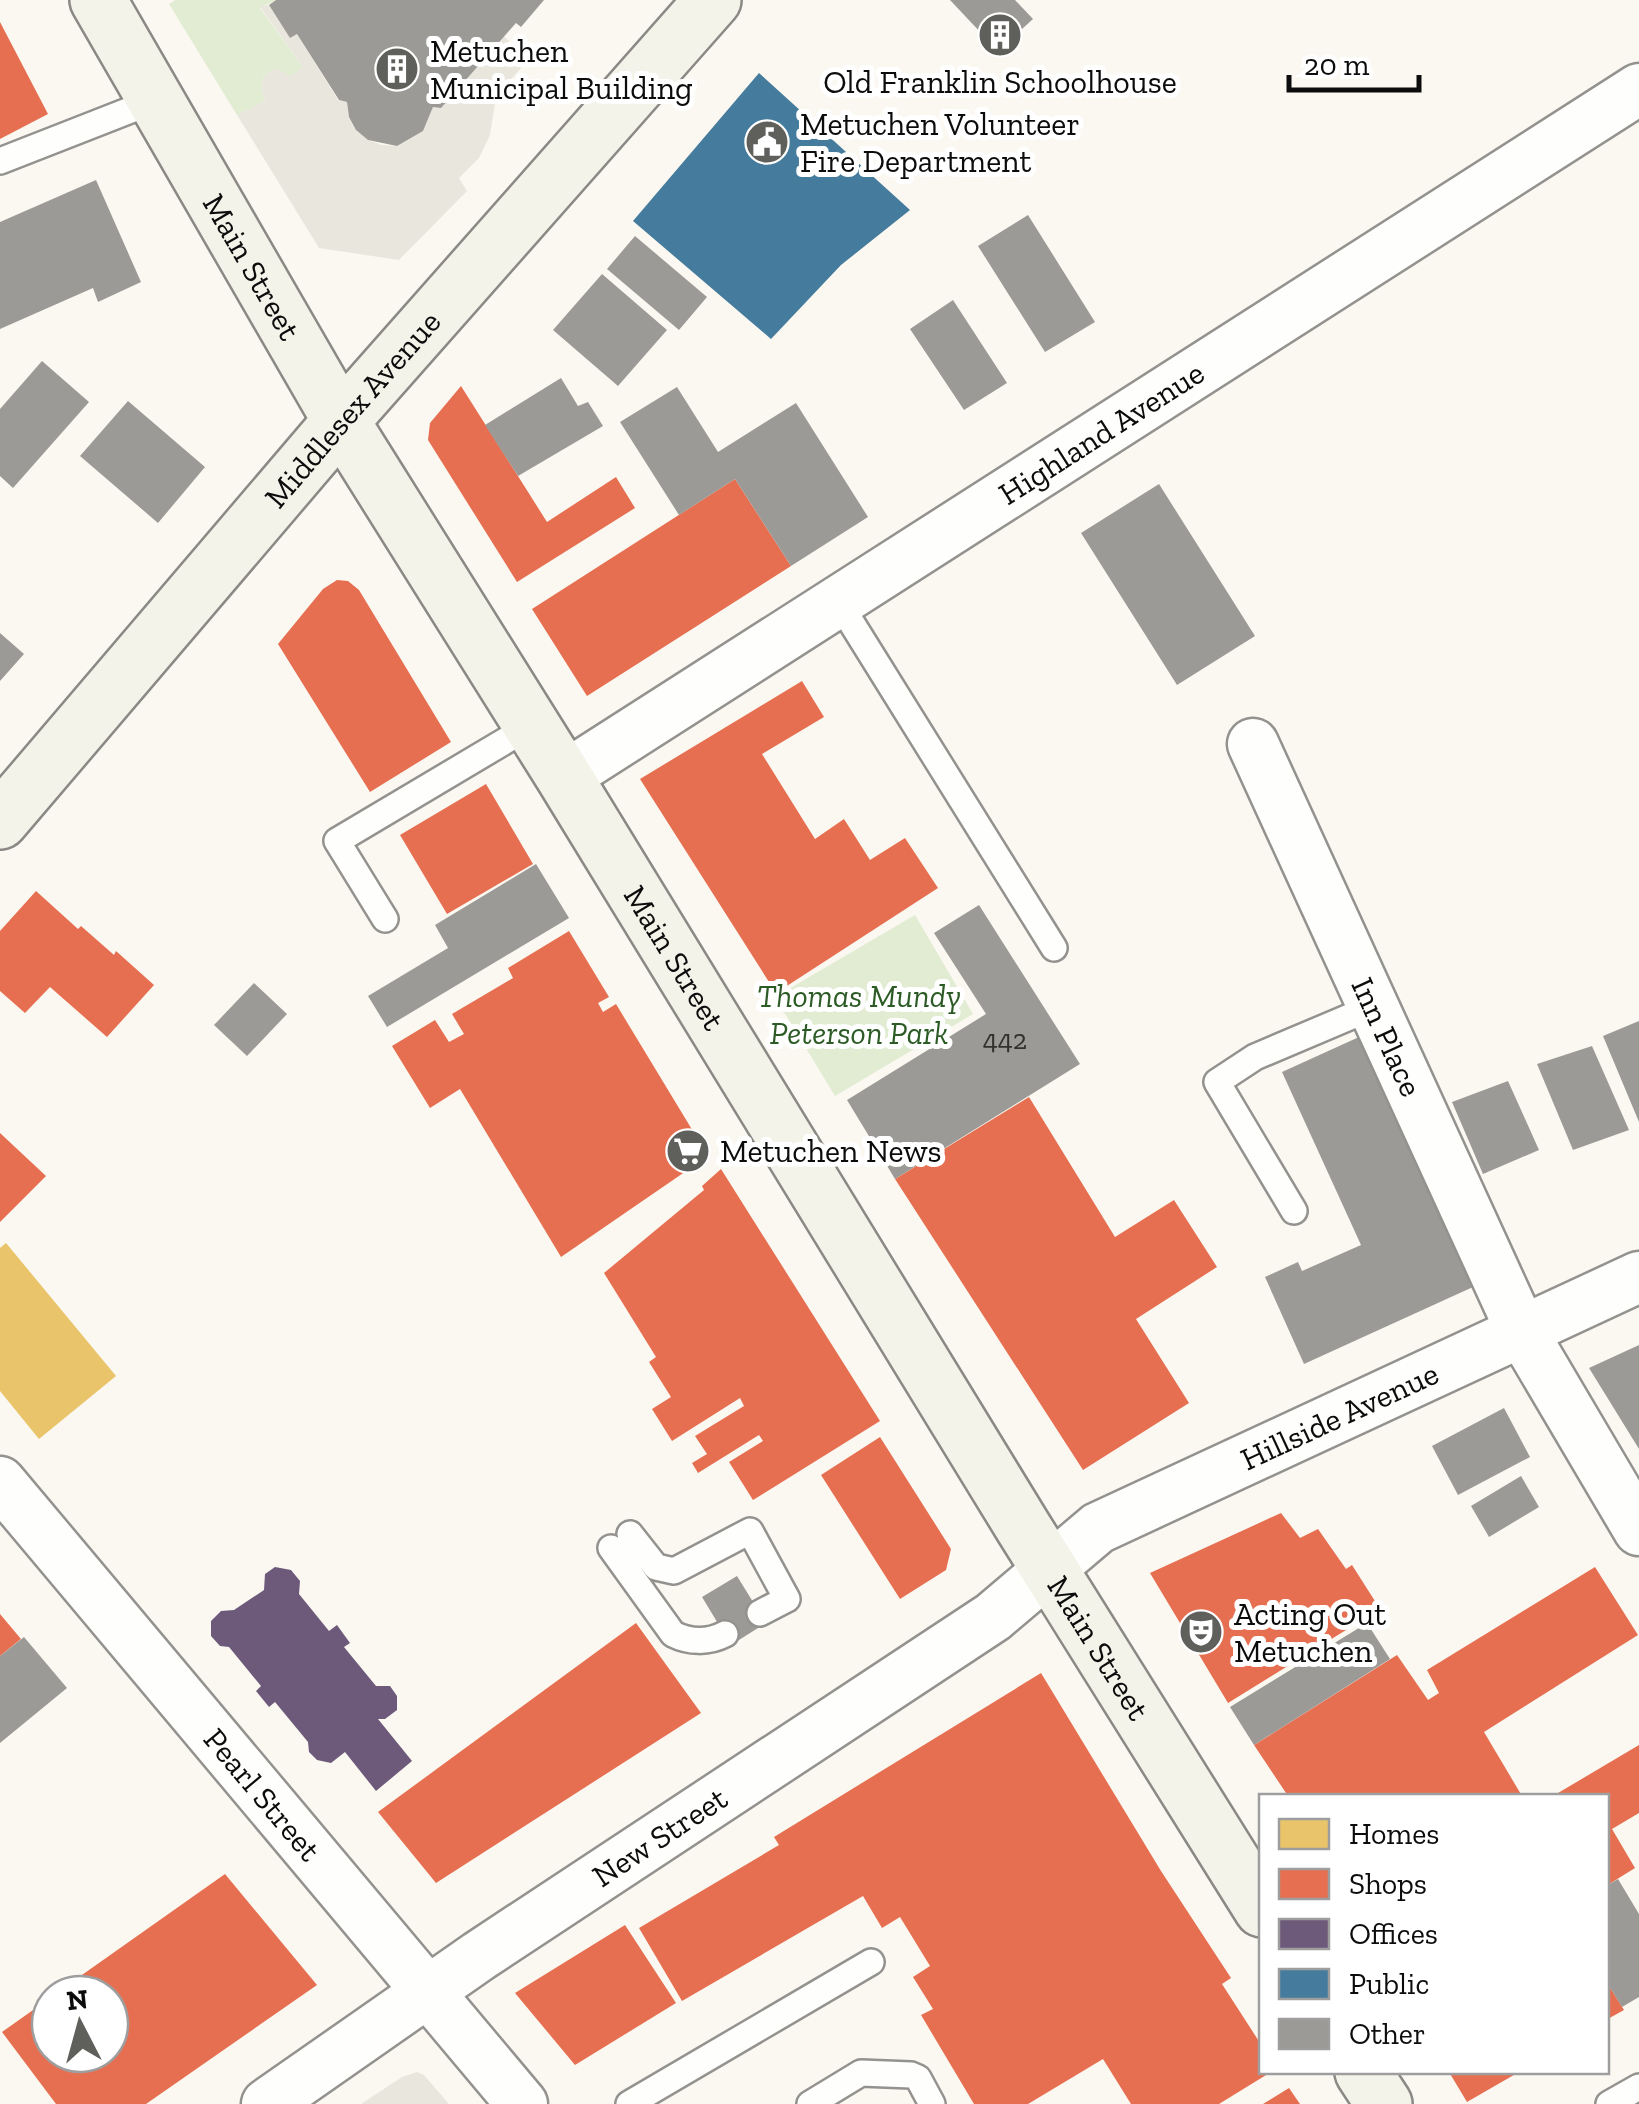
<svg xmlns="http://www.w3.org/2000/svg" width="1639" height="2104" viewBox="0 0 1639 2104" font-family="'Zilla Slab',serif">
<rect width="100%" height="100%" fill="#faf8f0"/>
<!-- green -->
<path fill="#e1ecd3" d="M175,0H276L260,8L303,67L291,77L276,68L264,76L261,88L265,101L237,115L169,4Z
M915,915L973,1014L835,1096L775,997Z"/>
<!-- plaza -->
<path fill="#e9e7dd" d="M269,5L290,37L297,34L338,100L347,102L349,117L356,130L368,140L382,145L397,146L423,131L433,107L504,36L527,61L496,97L490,135L479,158L459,178L467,191L399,260L319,248L237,115L265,101L261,88L264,76L276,68L291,76L303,67L260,7Z
M417,2072L424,2075L449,2104H361L402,2077Z"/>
<!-- homes -->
<path fill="#e9c46a" d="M6,1243L116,1376L39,1439L0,1391V1248Z"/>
<!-- shops -->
<path fill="#e76f51" d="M0,22L48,114L0,139Z
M461,386L547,522L616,477L635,508L517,582L428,440L430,423Z
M735,479L791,566L587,696L532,609Z
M337,580L348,581L359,590L451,742L370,792L278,644L323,589Z
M802,681L824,717L762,754L815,839L844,819L870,860L905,838L938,888L776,993L640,779Z
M486,784L533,864L447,914L400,835Z
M36,891L78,929L81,926L114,955L116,951L154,985L107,1037L50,987L25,1013L0,991V931Z
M569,931L609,997L598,1003L603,1012L616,1004L708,1156L561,1257L460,1089L430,1108L392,1046L435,1020L449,1042L464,1034L452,1014L513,978L508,968Z
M1029,1097L1115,1237L1174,1200L1217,1267L1136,1319L1189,1403L1083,1470L895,1179Z
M0,1133L46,1176L0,1222Z
M721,1169L880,1421L753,1500L729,1462L763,1441L759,1435L698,1473L692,1463L707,1454L695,1436L744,1406L740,1398L672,1441L652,1409L671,1397L649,1362L656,1357L604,1273L704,1190L702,1186Z
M880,1437L951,1549L946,1570L900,1599L821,1475Z
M1281,1513L1300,1538L1318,1529L1346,1569L1352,1565L1380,1609L1228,1703L1150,1573Z
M1595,1567L1638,1635L1484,1732L1522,1796H1288L1254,1745L1397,1655L1428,1700L1439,1693L1427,1670Z
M0,1614L21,1639L0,1656Z
M636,1623L701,1713L436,1883L378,1812Z
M1041,1673L1161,1871L1231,1978L1222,1984L1262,2046V2072H1271L1219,2104H1131L1103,2059L1028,2104H974L921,2015L933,2009L913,1977L930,1966L900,1917L882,1928L863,1896L682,2001L639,1928L779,1845L774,1837Z
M1639,1745V1813L1612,1829L1635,1868L1606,1886V1796H1553Z
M225,1874L317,1985L146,2104H56L2,2032L50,1998V2054H110V1994H55Z
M625,1925L676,2003L575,2065L515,1993Z
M1606,1981L1624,2010L1606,2020Z
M1449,2072H1519L1467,2102Z
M1289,2088L1300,2104H1263Z"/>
<!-- offices -->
<path fill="#6d597a" d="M275,1567L291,1570L300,1581L299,1594L329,1631L337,1625L350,1643L344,1647L376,1686H390L397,1696V1710L385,1719H378L412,1761L376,1791L345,1752L331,1763L317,1760L309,1752L308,1742L275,1702L269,1707L256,1691L261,1686L229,1647L220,1646L211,1636V1621L221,1611L234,1610L264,1590L265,1574Z"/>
<!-- public -->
<path fill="#457b9d" d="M759,73L910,210L841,265L771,339L633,221Z"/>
<!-- building -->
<path fill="#9c9a96" d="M276,0H544L521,27L516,23L441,108L433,107L423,131L397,146L368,140L356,130L349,117L347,102L339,100L297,34L290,38L269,5Z
M950,0H1015L1033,19L998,51Z
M96,180L141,282L98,302L93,288L0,329V222Z
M1028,215L1095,322L1045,352L978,246Z
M635,236L707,297L679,330L607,269Z
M602,274L667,330L618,386L553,330Z
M953,300L1007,383L964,410L910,329Z
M42,361L89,402L13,488L0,476V409Z
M561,378L578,406L588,402L603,426L518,476L485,425Z
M677,387L718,452L796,403L868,517L791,566L735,479L679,515L620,422Z
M128,401L205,467L158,523L80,456Z
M1159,484L1255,636L1177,685L1081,533Z
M0,633L24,654L0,681Z
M536,864L569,918L387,1027L368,996L448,948L435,925Z
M979,905L1080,1064L895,1179L847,1100L986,1014L934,933Z
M254,983L287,1014L247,1056L214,1025Z
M1639,1021V1122L1603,1036Z
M1359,1037L1473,1287L1304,1364L1265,1277L1298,1262L1302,1271L1361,1245L1282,1072Z
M1592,1046L1629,1130L1573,1150L1537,1064Z
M1508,1081L1539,1150L1483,1174L1452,1102Z
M1639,1345V1449L1589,1368Z
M1504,1408L1530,1457L1458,1495L1432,1446Z
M1521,1476L1539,1507L1489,1537L1471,1506Z
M737,1576L766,1623L731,1645L702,1597Z
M1367,1623L1390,1659L1254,1745L1230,1707Z
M24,1637L67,1688L0,1743V1656Z
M1618,1879L1639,1914V1997L1622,2007L1606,1981V1886Z"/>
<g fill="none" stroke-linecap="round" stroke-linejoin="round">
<defs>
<path id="lane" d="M0,161L156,100
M838,601L1054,948
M385,919L337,841L532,725
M1294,1211L1217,1082L1255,1057L1373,1007
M630,1534L656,1567L674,1571L750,1531L787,1599L760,1613
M611,1548L673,1634C689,1642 708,1643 725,1634
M629,2104L871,1962
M810,2104L861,2073L911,2075L918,2078L932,2104
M1609,2104L1639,2087"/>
<g id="street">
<path id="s1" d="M1253,744L1521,1330L1639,1530"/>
<path id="s2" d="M564,777L1639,89"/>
<path id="s3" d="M0,1482L522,2104"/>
<path id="s4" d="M267,2104L479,1956L993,1617L1098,1528L1639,1277"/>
</g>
<g id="secondary">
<path id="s5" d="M98,0L341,421L564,777L1023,1527L1262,1909"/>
<path id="s6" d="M0,821L341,421L713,0"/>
<path d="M1363,2072L1384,2104"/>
</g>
</defs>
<!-- lane casing -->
<use href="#lane" stroke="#93928f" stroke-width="30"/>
<!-- street casing -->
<use href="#street" stroke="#93928f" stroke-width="55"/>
<!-- secondary casing -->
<use href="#secondary" stroke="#8a8985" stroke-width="60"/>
<!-- lane -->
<use href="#lane" stroke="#fefefd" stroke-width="25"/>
<!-- street -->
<use href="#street" stroke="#fefefd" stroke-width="50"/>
<!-- secondary -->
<use href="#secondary" stroke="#f3f3e9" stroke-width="55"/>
</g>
<!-- icons -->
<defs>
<symbol id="building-disc" viewBox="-11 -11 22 22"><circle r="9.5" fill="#5f5f5c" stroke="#fff"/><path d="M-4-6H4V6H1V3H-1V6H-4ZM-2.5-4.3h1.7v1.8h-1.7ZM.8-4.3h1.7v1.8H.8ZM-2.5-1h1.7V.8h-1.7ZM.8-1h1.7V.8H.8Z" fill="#fff"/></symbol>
<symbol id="civic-disc" viewBox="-11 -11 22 22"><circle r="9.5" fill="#5f5f5c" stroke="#fff"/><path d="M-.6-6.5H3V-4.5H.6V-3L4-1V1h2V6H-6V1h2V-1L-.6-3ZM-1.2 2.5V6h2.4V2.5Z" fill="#fff"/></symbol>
<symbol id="supermarket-disc" viewBox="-11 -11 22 22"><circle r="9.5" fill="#5f5f5c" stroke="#fff"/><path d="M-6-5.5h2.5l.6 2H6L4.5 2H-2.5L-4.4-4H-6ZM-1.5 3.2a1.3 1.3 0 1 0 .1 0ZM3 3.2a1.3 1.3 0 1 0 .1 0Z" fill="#fff"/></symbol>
<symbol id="theatre-disc" viewBox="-11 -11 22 22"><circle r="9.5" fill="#5f5f5c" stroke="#fff"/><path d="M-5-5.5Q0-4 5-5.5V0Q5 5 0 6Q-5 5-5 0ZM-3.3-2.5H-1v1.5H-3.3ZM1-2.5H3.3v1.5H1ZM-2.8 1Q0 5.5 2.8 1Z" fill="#fff"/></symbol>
</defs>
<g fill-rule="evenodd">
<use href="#building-disc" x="975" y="10" width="50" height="50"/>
<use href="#building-disc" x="372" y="44" width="50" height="50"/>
<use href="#civic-disc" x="742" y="117" width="50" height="50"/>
<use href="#supermarket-disc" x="663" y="1126" width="50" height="50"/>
<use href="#theatre-disc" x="1176" y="1607" width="50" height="50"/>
</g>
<g text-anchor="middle" stroke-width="10" stroke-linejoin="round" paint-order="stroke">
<!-- number labels -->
<g font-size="28" fill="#30302e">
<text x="1005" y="1049">442</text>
</g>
<!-- poi labels -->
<g font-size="32" fill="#0c0c0c" stroke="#fff" text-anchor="start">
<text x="430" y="62">Metuchen<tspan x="430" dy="37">Municipal Building</tspan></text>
<text x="1000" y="93" text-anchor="middle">Old Franklin Schoolhouse</text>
<text x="800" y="135">Metuchen Volunteer<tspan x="800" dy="37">Fire Department</tspan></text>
<text x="720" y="1162">Metuchen News</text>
<text x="1234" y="1625">Acting Out<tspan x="1234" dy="37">Metuchen</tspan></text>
</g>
<!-- street labels -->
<g font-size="32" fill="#0c0c0c" stroke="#fff">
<text dy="11" stroke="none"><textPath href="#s5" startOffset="308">Main Street</textPath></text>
<text dy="11" stroke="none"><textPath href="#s6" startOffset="542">Middlesex Avenue</textPath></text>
<text dy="11" stroke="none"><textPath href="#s2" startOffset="638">Highland Avenue</textPath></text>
<text dy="11" stroke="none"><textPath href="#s5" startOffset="1118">Main Street</textPath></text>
<text dy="11" stroke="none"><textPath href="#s1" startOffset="322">Inn Place</textPath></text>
<text dy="11" stroke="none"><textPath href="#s4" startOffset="1278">Hillside Avenue</textPath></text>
<text dy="11" stroke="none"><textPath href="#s5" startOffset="1928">Main Street</textPath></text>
<text dy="11" stroke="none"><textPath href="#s3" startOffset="408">Pearl Street</textPath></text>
<text dy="11" stroke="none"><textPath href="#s4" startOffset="475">New Street</textPath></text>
</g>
<!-- park labels -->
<g font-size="32" font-style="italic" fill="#2c5b25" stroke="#fff">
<text x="859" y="1007">Thomas Mundy<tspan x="859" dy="37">Peterson Park</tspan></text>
</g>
</g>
<!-- legend -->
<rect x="1259" y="1794" width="350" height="280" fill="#ffffff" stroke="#9e9e9e" stroke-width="2.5"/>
<rect x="1279" y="1819" width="50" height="30" fill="#e9c46a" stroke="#9e9e9e" stroke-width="2.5"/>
<text x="1349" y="1844" font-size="30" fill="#0c0c0c">Homes</text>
<rect x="1279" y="1869" width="50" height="30" fill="#e76f51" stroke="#9e9e9e" stroke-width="2.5"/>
<text x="1349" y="1894" font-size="30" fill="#0c0c0c">Shops</text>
<rect x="1279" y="1919" width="50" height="30" fill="#6d597a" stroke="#9e9e9e" stroke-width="2.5"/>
<text x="1349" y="1944" font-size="30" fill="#0c0c0c">Offices</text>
<rect x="1279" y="1969" width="50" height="30" fill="#457b9d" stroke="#9e9e9e" stroke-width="2.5"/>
<text x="1349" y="1994" font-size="30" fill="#0c0c0c">Public</text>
<rect x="1279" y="2019" width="50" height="30" fill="#9c9a96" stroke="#9e9e9e" stroke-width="2.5"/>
<text x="1349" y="2044" font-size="30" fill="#0c0c0c">Other</text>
<!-- north arrow -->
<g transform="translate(80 2024) rotate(354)"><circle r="48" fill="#ffffff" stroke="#9e9e9e" stroke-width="2.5"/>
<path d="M0-8L18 38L0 25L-18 38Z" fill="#5f5f5c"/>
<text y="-15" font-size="28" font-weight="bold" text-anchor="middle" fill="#0c0c0c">N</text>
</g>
<!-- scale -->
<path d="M1289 75v15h130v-15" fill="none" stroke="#0c0c0c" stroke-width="5"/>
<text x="1304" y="75" font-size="30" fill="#0c0c0c" stroke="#ffffff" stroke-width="8" paint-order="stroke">20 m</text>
</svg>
